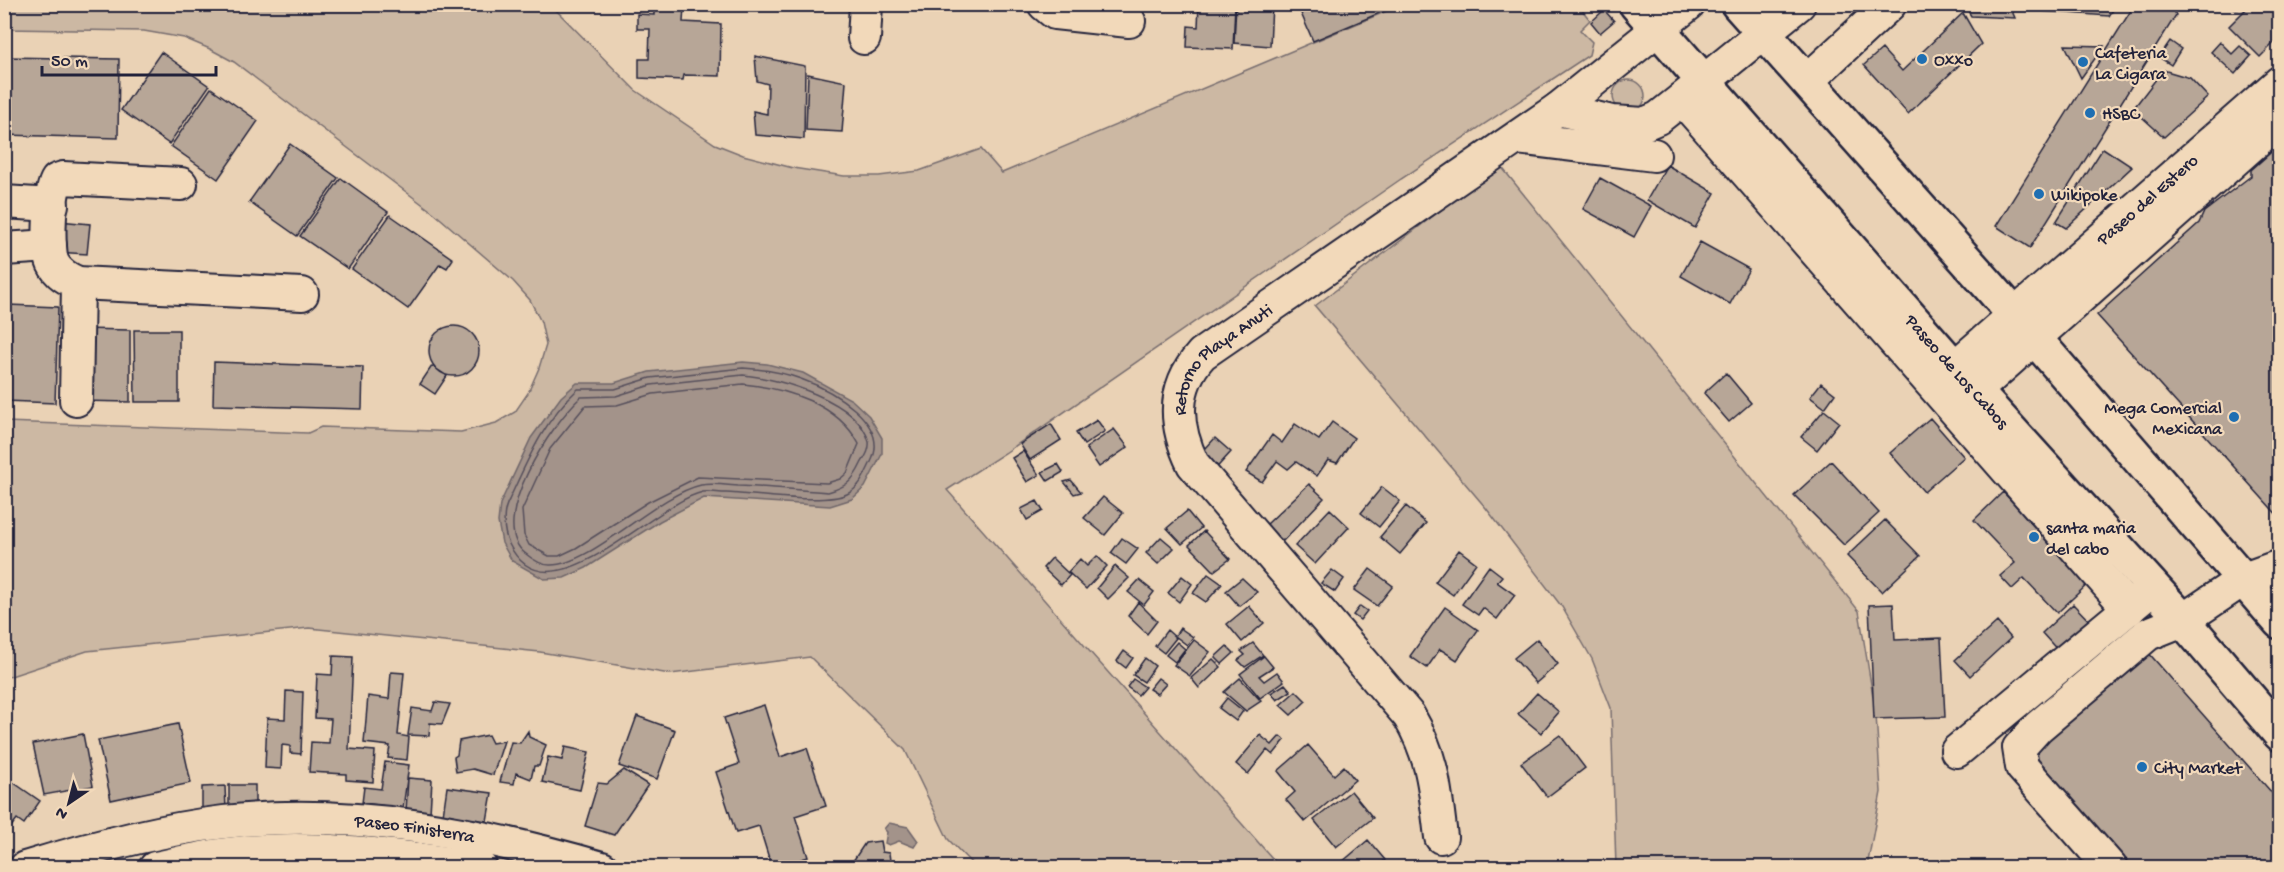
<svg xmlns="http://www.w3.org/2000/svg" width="2284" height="872" viewBox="0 0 2284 872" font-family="'Gochi Hand',sans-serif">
<rect width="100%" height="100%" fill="#ead2b5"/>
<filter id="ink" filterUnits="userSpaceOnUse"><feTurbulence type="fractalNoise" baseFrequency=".0167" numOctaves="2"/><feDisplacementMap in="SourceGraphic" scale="12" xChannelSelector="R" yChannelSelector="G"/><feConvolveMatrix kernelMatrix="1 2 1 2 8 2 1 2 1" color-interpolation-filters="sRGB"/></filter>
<g filter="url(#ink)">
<!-- green -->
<path fill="#ccb8a3" stroke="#776d6f" stroke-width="1.5" d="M5,4L551,5L635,90L715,144L743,155L793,168L844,176H879L919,171L981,149L1002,173L1401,5H1578L1590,20L1580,30L1592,42L1589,55L1401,179L1005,453L947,490L1280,867L976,868L948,839L905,750L810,657L670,674L540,652L309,628L87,651L5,678V422L308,433L321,427L461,432L496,423L515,412L528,393L539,368L546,345L541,322L530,300L513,281L434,213L234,62L210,49L184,38L144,31L5,29Z
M1613 96a16 16 0 1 1 32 0a16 16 0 1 1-32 0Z
M1500,165L1859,611L1876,715L1881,792L1867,867H1616L1611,708L1592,659L1562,607L1486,508L1315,306Z"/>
<!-- water -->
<path fill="#a3938a" stroke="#6f666a" stroke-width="1.5" d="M743,362L767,364L803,373L852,400L869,416L882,438V454L865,487L852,499L830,506L704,498L660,521L586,568L564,578L544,579L512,561L502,543L498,522L500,504L531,438L561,397L577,383H614L649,372Z
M889,823L908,827L918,841L914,847L899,841L889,845L885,843L887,832L884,829Z"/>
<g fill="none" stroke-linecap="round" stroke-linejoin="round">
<!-- shore -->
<path stroke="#564f5b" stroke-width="1.5" d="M743,368C762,369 783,372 801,379C832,390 891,423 871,462C865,474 860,488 847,494C824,505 755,494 726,493C719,493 710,491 703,492C652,503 548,625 509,544C503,531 502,512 509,500C528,459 544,420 578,389H615L650,378Z
M743,375C779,378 859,401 869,442C870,450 865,457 861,464C853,481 846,487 828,492C798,490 768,487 738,486C726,485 712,483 701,485C656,495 591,566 550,565C542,565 532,559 526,554C484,523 554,421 581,397L616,396L651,385Z
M743,384C786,388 838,404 859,444L847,473L840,479L827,483L698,477L648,502L576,548L559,556H549L529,545L524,535L522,510L550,449L585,406L617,405L653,394Z"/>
</g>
<!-- building -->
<path fill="#b7a697" stroke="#22223b" stroke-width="1.5" d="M1199,4H1235L1233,49L1187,47L1188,26L1198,27Z
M1236,4H1272L1270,46L1234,43Z
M1297,4H1401L1313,41Z
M1964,4H2009L2015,18L1971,16Z
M2037,4H2117L2109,16L2040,11Z
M2135,4H2170L2176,15L2030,248L1996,226Z
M2233,4H2280V37L2260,57L2229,26L2246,9L2233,8Z
M654,6L684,7L683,22L721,24L720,76L684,75L683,80L639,78V59H649L650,29H637V14L654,15Z
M1604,10L1614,21L1600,33L1591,22Z
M1963,13L1981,44L1908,114L1864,65L1882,49L1902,71Z
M2170,41L2181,49L2171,65L2159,57Z
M2220,42L2232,54L2240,46L2251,56L2235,74L2211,52Z
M2065,45L2104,46L2081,78Z
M161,52L209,86L169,144L121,110Z
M755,56L805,66L804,139L755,135L753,111L767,114L768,84L757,81Z
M4,57L119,59L118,138L4,135Z
M2163,70L2190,78L2208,97L2164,137L2133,109Z
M808,74L846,82L842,132L806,130Z
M211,88L258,121L218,179L171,146Z
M290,144L338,178L297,236L249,202Z
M2277,147L2280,149V518L2097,315L2199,223L2204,212L2251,176V170Z
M2103,148L2132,167L2066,228L2056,222Z
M1667,165L1715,193L1695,228L1647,200Z
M341,178L388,212L348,269L300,236Z
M1600,178L1651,206L1634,237L1583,209Z
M390,215L453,259L447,268L440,264L408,309L352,269Z
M59,221L90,224L87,254L56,252Z
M1700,242L1749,269L1730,304L1681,276Z
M8,305L58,307L55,403L5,401Z
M429 351a25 25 0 1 1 50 0a25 25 0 1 1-50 0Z
M80,329L130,330V402L80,401Z
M134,330H179V402H135Z
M214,362L363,367L362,409L213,405Z
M432,366L447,376L435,394L420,384Z
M1726,373L1751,403L1729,422L1704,393Z
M1821,383L1835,394L1825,408L1810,397Z
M1824,410L1839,422L1817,450L1801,437Z
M1930,418L1964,457L1924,492L1890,453Z
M1097,420L1105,431L1084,445L1076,433Z
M1332,422L1354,438L1337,463L1328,460L1317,476L1296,462L1288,469L1277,461L1262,482L1246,472L1272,435L1282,443L1295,424L1319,440Z
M1051,424L1061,440L1030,460L1020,444Z
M1114,429L1128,447L1099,467L1086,448Z
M1215,438L1231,452L1210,475L1195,460Z
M1023,451L1039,475L1027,482L1012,458Z
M1831,461L1879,513L1844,545L1794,495Z
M1058,464L1063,472L1048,481L1042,472Z
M1071,480L1081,492L1074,494L1064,482Z
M1309,484L1324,498L1283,541L1266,525Z
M1382,487L1400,501L1379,527L1361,513Z
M2003,492L2089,583L2057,613L2024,578L2012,589L2000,576L2015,563L1974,520Z
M1103,497L1123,513L1105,535L1084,518Z
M1037,501L1043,511L1027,520L1021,509Z
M1406,506L1426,523L1400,554L1380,537Z
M1330,509L1349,527L1315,564L1295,546Z
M1187,511L1201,528L1182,544L1167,528Z
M1885,520L1920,556L1882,592L1847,556Z
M1204,531L1230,559L1214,571L1189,545Z
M1161,537L1174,548L1158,564L1146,553Z
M1122,538L1138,549L1126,564L1111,553Z
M1459,550L1476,563L1453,595L1435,582Z
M1097,556L1107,566L1086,589L1068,572L1080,559L1087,566Z
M1052,558L1070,575L1061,585L1043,568Z
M1115,566L1129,578L1108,599L1097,588Z
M1489,566L1502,576L1497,582L1515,595L1497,619L1483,608L1478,615L1462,604Z
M1370,569L1393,586L1377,606L1354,590Z
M1332,570L1344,579L1335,592L1321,583Z
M1208,574L1222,584L1206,602L1193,593Z
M1182,576L1192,584L1179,602L1168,593Z
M1242,578L1257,592L1239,606L1226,591Z
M1139,580L1154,592L1144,605L1128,592Z
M1138,602L1157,621L1147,634L1128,616Z
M1893,604L1895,640L1941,638L1945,717L1874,719L1869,605Z
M2073,604L2093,625L2061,654L2042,633Z
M1249,606L1264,623L1242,642L1227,624Z
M1360,606L1367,611L1360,620L1353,615Z
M1445,607L1478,630L1457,660L1440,649L1427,668L1410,656Z
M1997,622L2011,638L1970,676L1955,660Z
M1180,628L1193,637L1187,645L1175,636Z
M1167,630L1176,638L1164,653L1155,646Z
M1537,639L1558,664L1536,683L1514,658Z
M1194,640L1210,652L1190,676L1174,665Z
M1177,642L1185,649L1175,662L1166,655Z
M1253,643L1263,655L1245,667L1238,660L1245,655L1241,651Z
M1227,646L1234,653L1222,664L1215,657Z
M2146,650L2280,802V868H2124L2025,756Z
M1124,651L1133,658L1126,668L1117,661Z
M333,656L353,657L349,749L375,751L373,782L346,780V774L309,772L311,742L329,743L331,719L315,718L317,674L332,675Z
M1264,656L1273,667L1259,676L1264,681L1277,672L1284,681L1260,698L1240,674Z
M1145,658L1155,666L1144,682L1133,675Z
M1213,659L1221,667L1199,688L1191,678Z
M391,672L404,673L398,735L409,737L407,760L388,758L390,746L364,743L368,696L389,699Z
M1158,678L1166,684L1157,694L1149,689Z
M1240,678L1261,701L1246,711L1224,692Z
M1133,679L1145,687L1138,695L1127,687Z
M1285,684L1291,691L1277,700L1271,693Z
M286,691L303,692L301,754L290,753V746L282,745L281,769L265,768L267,718L285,719Z
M1296,691L1306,701L1291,715L1280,705Z
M1537,693L1559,712L1541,733L1518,714Z
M1227,698L1243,711L1236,721L1219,708Z
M435,702L450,704L442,724L430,723L429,736L408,735L412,708L432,711Z
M764,705L780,757L807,748L826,806L795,816L808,857L775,868H772L759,826L736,833L716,772L739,764L724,718Z
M637,716L675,730L657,779L619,766Z
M178,724L191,783L111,800L98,740Z
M528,731L529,737L546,745L539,766H534L531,779L516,773L514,784L500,782L511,742L520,743Z
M83,734L93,786L44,795L33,744Z
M488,735L492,743L504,741L493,775L473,769L456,772L454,757L457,755L459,741Z
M1260,735L1272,745L1280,736L1285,740L1273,755L1267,750L1248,774L1236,764Z
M1560,735L1585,768L1547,797L1521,763Z
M1308,745L1334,775L1344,766L1355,780L1305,822L1286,800L1295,792L1278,771Z
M565,747L589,752L580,790L542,782L548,757L562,760Z
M385,762L409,765L403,808L362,803L364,787L381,789Z
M624,770L648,785L614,835L585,826L598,783L607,784Z
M4,776L40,801L24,824L17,819L10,828L4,824Z
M408,778L432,780L430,813L406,811Z
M229,785H255V809H229Z
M225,786L226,810H202V787Z
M447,787L492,793L487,821L443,815Z
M1351,791L1373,818L1336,847L1314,820Z
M1368,840L1385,860L1376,868H1335Z
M880,841L882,852L889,853L891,868H853V861L865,843Z"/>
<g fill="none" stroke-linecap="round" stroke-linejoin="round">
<defs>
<g id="minor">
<path d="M1044,4L1055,13L1129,21"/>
<path d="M864,38L866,4"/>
<path d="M1807,81L1890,4"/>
<path d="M1682,99L2129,609"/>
<path d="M1558,109L1612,122L1644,124L1658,118L1682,99L1799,4"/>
<path d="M1517,138L1654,155"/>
<path d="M181,184L63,178L57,180C49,191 47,250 53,263C58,274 68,279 78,283L302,294"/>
<path d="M4,202L52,205"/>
<path d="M4,249L50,246"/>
<path id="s1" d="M1955,367L2280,82"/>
<path d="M1975,391L2280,120"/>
<path d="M76,400L78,283"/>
<path d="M1957,751L2145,595"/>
<path id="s2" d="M1441,837C1435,790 1434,759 1409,716L1193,464C1174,425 1172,387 1202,354L1558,109L1689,4"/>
<path id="s3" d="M25,868C90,848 157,830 224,822C351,807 481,833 602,868"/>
<path d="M155,868C179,863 203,857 228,854C311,843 399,856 481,868"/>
<path d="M2111,868L2022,767L2019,748L2038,727L2148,634L2183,620L2244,579L2280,566"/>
</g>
<g id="major">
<path id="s4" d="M1636,4L1975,391L2183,620L2280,734"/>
<path d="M1738,4L1991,288L2280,622"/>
</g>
</defs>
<!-- minor casing -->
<use href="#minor" stroke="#22223b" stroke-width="36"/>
<!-- major casing -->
<use href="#major" stroke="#22223b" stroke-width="38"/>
<!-- minor -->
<use href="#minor" stroke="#f2d9ba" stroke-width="32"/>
<!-- major -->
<use href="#major" stroke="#f2d9ba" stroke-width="33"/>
</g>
</g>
<!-- markers -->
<g fill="#1f6fb2" stroke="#f2d9ba" stroke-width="2">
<circle cx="1922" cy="59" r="6"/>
<circle cx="2083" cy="62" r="6"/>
<circle cx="2090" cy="113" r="6"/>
<circle cx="2039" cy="194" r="6"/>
<circle cx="2234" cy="417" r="6"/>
<circle cx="2034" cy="537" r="6"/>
<circle cx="2142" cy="767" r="6"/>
</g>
<g text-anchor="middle" stroke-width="4.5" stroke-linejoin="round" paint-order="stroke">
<!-- poi labels -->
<g font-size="18" fill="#22223b" stroke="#f2d9ba" text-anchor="start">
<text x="2095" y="58">Cafeteria<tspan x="2095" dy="21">La Cigara</tspan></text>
<text x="1934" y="65">Oxxo</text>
<text x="2102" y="119">HSBC</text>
<text x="2051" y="200">Wikipoke</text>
<text x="2222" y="413" text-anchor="end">Mega Comercial<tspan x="2222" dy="21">Mexicana</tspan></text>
<text x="2046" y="533">santa maria<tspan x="2046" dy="21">del cabo</tspan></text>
<text x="2154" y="773">City Market</text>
</g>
<!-- street labels -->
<g font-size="18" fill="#22223b" stroke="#f2d9ba">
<text dy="6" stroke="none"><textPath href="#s1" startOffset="255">Paseo del Estero</textPath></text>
<text dy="6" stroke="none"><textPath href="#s2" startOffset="584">Retorno Playa Anuti</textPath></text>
<text dy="6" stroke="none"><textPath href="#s4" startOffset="488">Paseo de Los Cabos</textPath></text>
<text dy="6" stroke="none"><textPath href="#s3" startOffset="396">Paseo Finisterra</textPath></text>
</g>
</g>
<!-- margin -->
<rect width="2284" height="872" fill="none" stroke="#f2d9ba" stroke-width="24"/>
<rect x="12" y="12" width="2260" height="848" fill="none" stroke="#22223b" stroke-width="2" filter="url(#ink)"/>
<!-- north arrow -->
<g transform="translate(69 803) rotate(215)" stroke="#f2d9ba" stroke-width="4.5" paint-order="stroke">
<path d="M0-4.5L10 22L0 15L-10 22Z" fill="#22223b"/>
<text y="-9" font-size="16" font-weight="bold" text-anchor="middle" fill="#22223b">N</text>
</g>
<!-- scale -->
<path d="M42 66v9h174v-9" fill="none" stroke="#22223b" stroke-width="3"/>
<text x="51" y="66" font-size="18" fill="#22223b" stroke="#f2d9ba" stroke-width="4.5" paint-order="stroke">50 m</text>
</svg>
